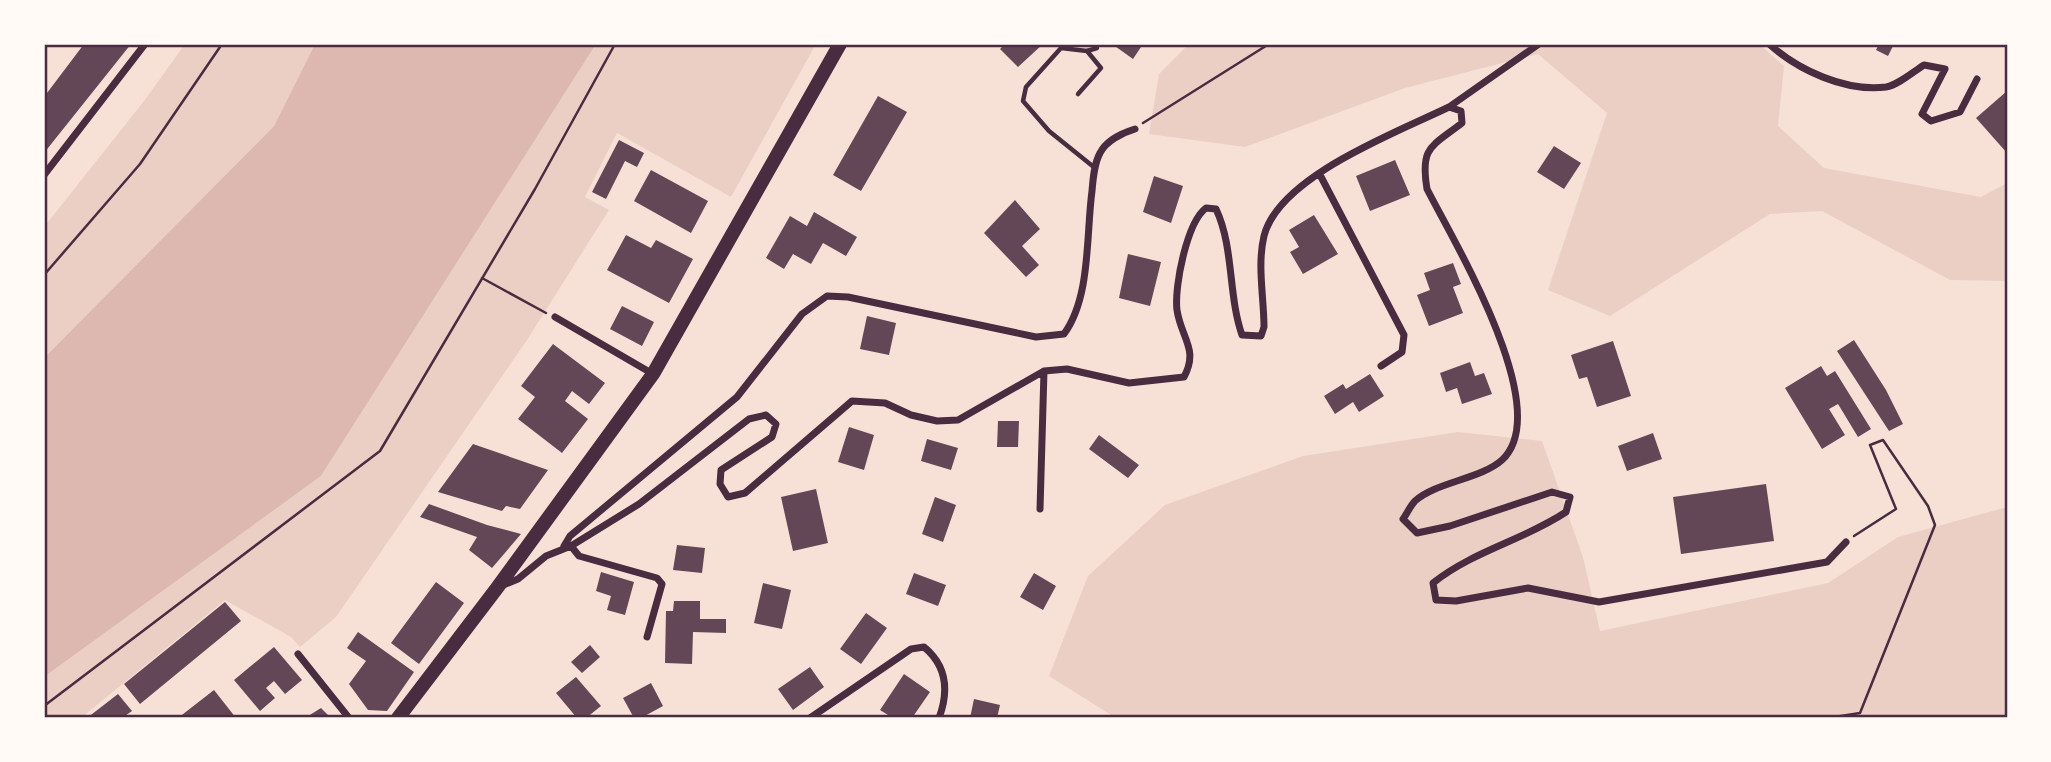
<svg xmlns="http://www.w3.org/2000/svg" width="2051" height="762" viewBox="0 0 2051 762" font-family="Bitter,serif">
<rect width="100%" height="100%" fill="#f7e1d7"/>
<!-- green -->
<path fill="#ebcfc5" d="M185,44H315L274,126L44,358V227L144,101Z
M596,44H816L731,197L617,133L585,197L609,210L527,340L336,617L300,647L291,637L225,600L81,718H44V677L321,476Z
M1189,44H1759L1784,66L1778,126L1824,168L1981,197L2007,183V281L1950,280L1822,211L1770,214L1610,316L1548,290L1607,113L1538,54L1405,88L1245,147L1149,134L1159,74Z
M1458,432L1542,441L1583,557L1600,631L1828,583L1898,537L2007,507V718H1116L1049,676L1088,576L1165,505L1303,456Z"/>
<!-- water -->
<path fill="#dcb8b0" d="M315,44H596L321,476L44,677V358L274,126Z"/>
<!-- building -->
<path fill="#644757" d="M84,44H131L44,153V97Z
M1005,44H1043L1018,67L1000,49Z
M1112,44H1143L1133,59Z
M1879,44H1894L1888,56L1876,50Z
M2007,91V153L1976,118Z
M878,96L907,112L861,191L833,175Z
M619,140L644,153L637,167L625,161L606,199L592,192Z
M1554,146L1581,163L1564,189L1537,172Z
M1395,160L1410,195L1370,211L1356,176Z
M651,170L708,201L691,233L634,201Z
M1154,176L1183,186L1171,223L1143,212Z
M1015,200L1040,229L1022,246L1039,265L1026,277L984,233Z
M814,212L857,237L846,256L823,243L811,264L793,254L784,269L766,258L790,216L807,226Z
M1314,215L1338,254L1303,274L1290,252L1299,247L1289,230Z
M626,235L651,248L656,240L693,259L669,303L607,270Z
M1128,254L1161,262L1150,306L1119,298Z
M1453,263L1461,284L1453,287L1463,313L1429,326L1417,295L1430,290L1424,273Z
M622,306L654,322L642,346L610,329Z
M867,316L896,323L889,355L860,349Z
M1854,340L1886,390L1903,424L1889,431L1837,351Z
M1613,341L1631,396L1597,407L1587,377L1579,379L1571,355Z
M553,344L605,383L589,404L572,391L565,401L588,419L562,453L518,419L535,397L521,386Z
M1470,362L1475,376L1484,373L1492,394L1462,404L1457,388L1446,392L1440,373Z
M1821,366L1827,376L1835,371L1871,429L1858,437L1838,404L1829,409L1845,435L1822,449L1785,388Z
M1370,374L1384,396L1359,412L1353,402L1335,414L1324,396L1343,384L1346,389Z
M998,421H1019L1018,447H997Z
M849,427L874,435L864,470L838,462Z
M1653,433L1662,459L1627,471L1618,446Z
M1099,435L1139,465L1128,478L1089,449Z
M927,439L958,448L951,470L921,461Z
M473,444L548,470L520,509L506,506L502,511L438,492Z
M1766,484L1774,541L1681,554L1673,497Z
M816,489L828,543L793,551L781,497Z
M935,497L956,505L943,542L922,534Z
M429,504L487,525L521,534L492,568L469,550L477,537L420,517Z
M677,545L705,548L702,573L673,570Z
M601,572L634,582L625,615L607,610L611,596L596,591Z
M914,573L946,585L938,606L906,594Z
M1034,573L1056,586L1043,610L1020,597Z
M436,582L464,603L419,664L391,643Z
M763,583L791,590L782,629L754,623Z
M674,601H700V619H726V633L693,632L692,664L665,663L666,611H673Z
M225,602L241,621L140,704L124,684Z
M866,613L887,628L861,664L840,649Z
M358,632L414,672L387,711L368,710L349,684L366,661L347,648Z
M590,645L600,657L582,673L571,662Z
M274,647L302,680L285,694L274,681L266,688L275,698L260,711L234,680Z
M810,667L824,687L793,710L778,689Z
M904,674L930,692L912,718H893L880,710Z
M576,677L601,706L586,718H577L556,693Z
M651,683L663,706L641,718H634L623,698Z
M214,690L236,718H178Z
M118,694L132,711L122,718H87Z
M974,699L1000,705L997,718H970Z
M321,708L331,718H305Z"/>
<g fill="none" stroke-linecap="round" stroke-linejoin="round">
<!-- path -->
<path stroke="#4a2c40" stroke-width="2.5" d="M1143,123L1269,44
M44,275L140,164L222,44
M482,278L546,313
M44,706L380,451L535,189L615,44
M1828,718L1860,713L1935,525L1928,506L1883,440L1870,445L1896,509L1854,536"/>
<!-- service -->
<path stroke="#4a2c40" stroke-width="4.5" d="M1078,94L1101,68L1087,51
M1095,168L1049,131L1023,101L1026,87L1061,48L1087,51L1097,48"/>
<!-- minor -->
<path stroke="#4a2c40" stroke-width="7" d="M1769,44C1798,70 1845,92 1886,87C1898,85 1913,72 1924,65L1945,69L1922,114L1931,121L1960,112L1977,79
M1449,107L1539,44
M1319,173L1404,335L1402,352L1381,366
M44,175L145,44
M555,317L653,374
M1040,509L1044,371
M564,546L570,536L737,397L802,314L827,296L848,297L1036,337L1064,334C1091,297 1086,235 1092,191C1093,179 1094,164 1100,153C1106,141 1122,133 1135,129
M571,546L579,556L657,578L662,584L647,637
M501,586L518,579L546,556L571,546L639,504L749,419L766,415L776,424L772,437L721,470L720,484L728,497L745,493L852,401L885,403L911,415L937,421L958,420L1044,371L1067,369L1129,383L1184,377C1199,349 1181,338 1177,310C1174,287 1187,222 1206,208L1216,209C1234,247 1228,295 1242,335L1261,336L1264,327C1264,298 1257,265 1264,236C1279,176 1398,132 1449,107L1461,111L1462,123C1431,147 1420,147 1427,189C1454,242 1556,410 1502,460C1481,479 1436,482 1415,501C1410,506 1407,514 1403,519L1417,533L1450,526L1552,492L1570,497L1566,512C1524,540 1473,551 1433,583L1436,600L1456,601L1528,588L1599,602L1827,562L1846,542
M298,654L349,718
M810,718L911,649L924,647C947,666 949,691 939,718"/>
<!-- primary -->
<path stroke="#4a2c40" stroke-width="14" d="M398,718L497,588L653,374L840,44"/>
</g>
<!-- border -->
<rect width="2051" height="762" fill="none" stroke="#fffaf5" stroke-width="91"/>
<rect x="46" y="46" width="1960" height="670" fill="none" stroke="#4a2c40" stroke-width="2.5"/>
</svg>
